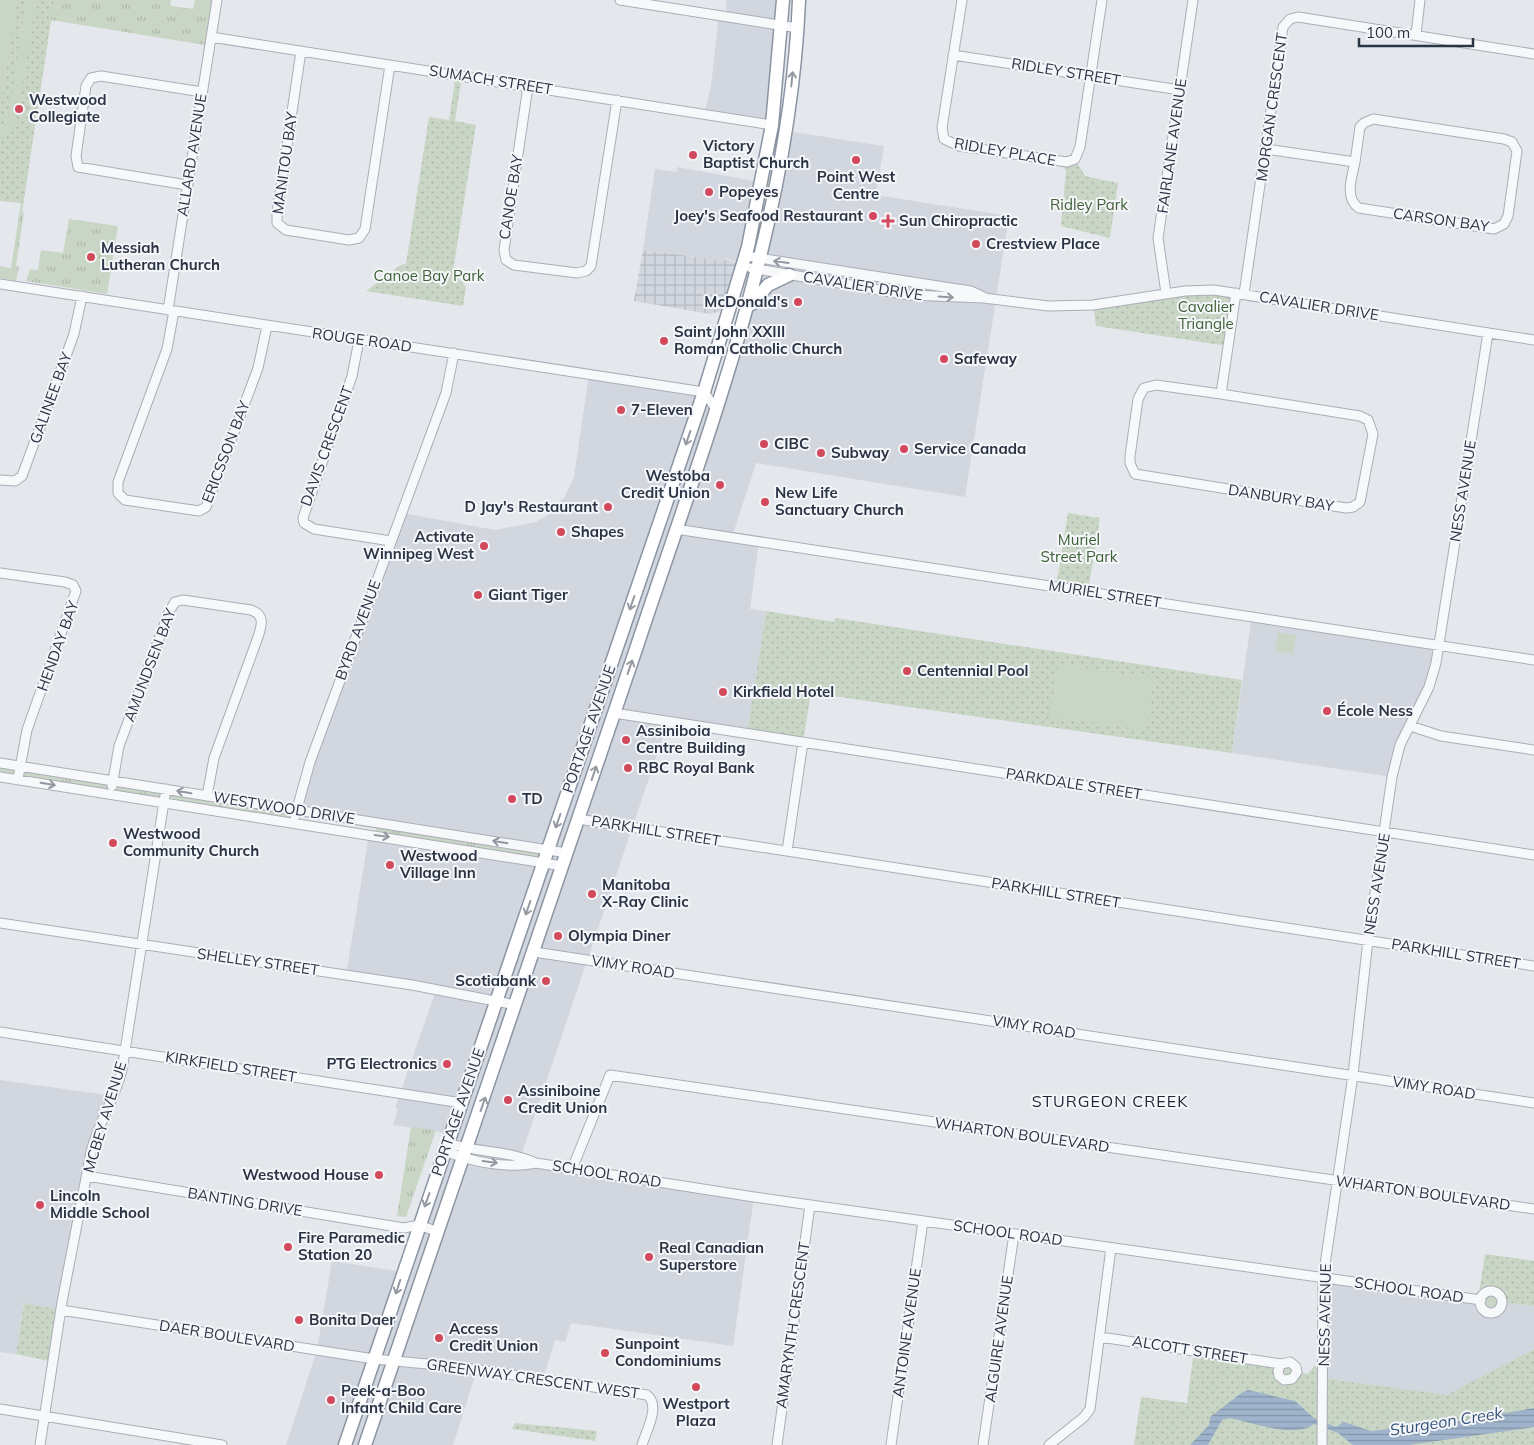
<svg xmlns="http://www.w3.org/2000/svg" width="1534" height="1445" viewBox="0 0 1534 1445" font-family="Mulish,sans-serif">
<defs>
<pattern id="industrial-grid" width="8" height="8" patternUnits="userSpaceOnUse" patternTransform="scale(1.25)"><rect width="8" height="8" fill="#d2d6de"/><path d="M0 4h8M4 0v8" fill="none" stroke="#b4b8c0"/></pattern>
<pattern id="grass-tufts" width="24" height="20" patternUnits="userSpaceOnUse" patternTransform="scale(1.25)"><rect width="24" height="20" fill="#c9d6c5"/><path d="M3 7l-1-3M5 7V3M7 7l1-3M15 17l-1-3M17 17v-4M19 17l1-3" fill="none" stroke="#adb8ab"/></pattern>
<pattern id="park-dots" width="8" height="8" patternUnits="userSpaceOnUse" patternTransform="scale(1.25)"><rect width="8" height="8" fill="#c9d6c5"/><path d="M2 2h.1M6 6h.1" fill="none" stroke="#adb8ab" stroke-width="1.8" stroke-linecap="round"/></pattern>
<pattern id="water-rules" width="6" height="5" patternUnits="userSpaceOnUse" patternTransform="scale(1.25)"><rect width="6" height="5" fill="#9fb4cc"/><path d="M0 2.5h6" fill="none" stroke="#8293a7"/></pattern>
</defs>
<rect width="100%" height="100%" fill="#e4e7ec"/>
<!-- built -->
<path fill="#d2d6de" d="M726,0H783L772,125L704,113L711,87L719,15L727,16Z
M787,131L884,146L876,195L1009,216L965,497L756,463L732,537L759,541L750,609L766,611L747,733L668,722L521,1156L536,1163L754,1197L733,1346L571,1323L565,1342L555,1340L543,1379L477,1370L453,1445H286L317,1350L332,1261L403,1272L450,1135L437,1131L393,1125L398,1109L395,1108L436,990L346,975L369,835L548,850L297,811L402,513L495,530L536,522L546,516L564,498L574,477L589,374L704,392L715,409Z
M677,167L760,182L743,266L726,258L725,261L643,250L655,169L677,172Z
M1252,616L1439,645L1436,663L1410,726L1392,777L1232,753Z
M0,1080L114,1096L98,1132L61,1310L24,1303L16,1354L0,1352Z
M1323,1278L1534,1306V1349L1447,1396L1323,1378Z"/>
<!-- industrial -->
<path fill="url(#industrial-grid)" d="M643,250L725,261L726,259L743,267L730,309L710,314L634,301Z"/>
<!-- grass -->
<path fill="url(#grass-tufts)" d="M35,0H171L170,6L193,9L195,0H213L205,45L51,20L22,212L24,213L16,266L19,267L16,281L0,278V266L11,268L21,203L0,201V139Z
M69,219L118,226L107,294L26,281L30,269L38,270L41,250L63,253Z
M0,763L297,811L293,823L0,777Z
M377,823L548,849L544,862L375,835Z
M411,1127L436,1130L406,1217L397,1216Z
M1482,1296L1502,1302L1499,1309L1492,1313L1485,1311L1481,1305Z"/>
<!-- park -->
<path fill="url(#park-dots)" d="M0,0H54L23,203L0,199Z
M456,74L462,75L455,121L476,125L453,271L466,287L463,306L366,291L401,265L406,264L429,117L449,120Z
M1075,159L1085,176L1118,183L1110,238L1061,226L1066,171L1060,162Z
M1166,293H1236L1228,346L1096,326L1093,305Z
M1068,513L1100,518L1088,591L1056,587Z
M766,611L834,622L835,618L1242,680L1232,753L811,693L803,742L747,733Z
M1485,1254L1534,1261V1306L1478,1299Z
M24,1303L61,1310L53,1362L16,1354Z
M1534,1349V1445H1134L1141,1397L1187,1403L1194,1351L1281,1364L1297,1372L1308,1374L1315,1365L1323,1378L1447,1395Z
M515,1423L597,1431L595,1441L512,1429Z"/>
<!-- pitch -->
<path fill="#c9d6c5" d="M0,0H18L0,110Z
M26,0H35V6L18,112L11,128L0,139C0,125 9,116 11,102Z
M1278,633L1296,635L1293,654L1275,651Z
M1058,664L1154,678L1146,730L1050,717Z"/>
<!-- water -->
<path fill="url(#water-rules)" d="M1248,1390L1295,1401L1314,1418L1336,1427L1344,1422L1371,1431L1460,1421L1534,1408V1427L1409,1445H1353L1338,1433L1314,1424C1295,1439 1251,1422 1229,1418L1222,1420L1208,1445H1190L1209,1425L1210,1417L1240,1394Z"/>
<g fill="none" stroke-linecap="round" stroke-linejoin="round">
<defs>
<path id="minor" d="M620,0L798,28
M962,0L942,128L944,139L959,146L1067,162L1075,159L1080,147L1102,0
M1416,34L1420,0
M211,37L772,125
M301,51L277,213V223L286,230L349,240L359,238L365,229L390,65
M953,55L1180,90
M528,86L504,250L506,260L514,265L577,273L586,271L591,266L617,100
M1266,149L1355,162L1360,127L1364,123L1373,119L1504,139L1512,142L1517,151L1508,216L1504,224L1494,229L1359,208C1344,198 1352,177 1355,162
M187,185L78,167L76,156L86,86L91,78L101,76L202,92
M746,256L957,289L971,291L984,297
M751,268L909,295L984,298L1048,306L1093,305L1185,291L1214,290L1534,340
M0,284L704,392L716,409
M1166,293L1158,238L1193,0
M1244,294L1283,27L1290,19L1298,17L1534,54
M168,310L217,0
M174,311L167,349L118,482V493L125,500L199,511L206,507L258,368L267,326
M359,340L352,376L303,518L304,523L314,529L391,541
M1221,394L1156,385L1144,388L1138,399L1130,456V463L1135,474L1346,508L1353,507L1360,502L1373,434L1368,420L1360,416L1221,394L1236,293
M0,480L15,481L22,476L74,334L82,296
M676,529L1534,660
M0,573L65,582L73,585L76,591L27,730L18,779
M614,713L1534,855
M1410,726L1441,736L1534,750
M0,763L567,853
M0,777L563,866
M112,786L119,746L169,612L175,602L183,600L251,610C265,615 262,625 258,637L214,758L207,796
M295,816L310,762L446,393L454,353
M578,819L1534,966
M787,851L803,742
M0,923L412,985L516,1005
M534,952L1534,1103
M0,1032L462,1103
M448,1143C477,1153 508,1150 536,1163L754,1197L1481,1300
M445,1151C472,1162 507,1169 536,1163
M572,1169L610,1075L1534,1209
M87,1176L404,1228L419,1225L438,1232
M1480 1302a11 11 0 1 1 22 0a11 11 0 1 1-22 0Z
M61,1310L374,1359L459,1367L647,1395C661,1406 646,1431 642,1445
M1100,1337L1281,1364L1290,1362L1296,1367L1297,1372L1292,1379L1284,1380L1279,1376L1278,1371L1281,1364
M0,1409L222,1445
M40,1445L62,1302L91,1152C98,1123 115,1099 122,1070L166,789
M777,1445L810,1205
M891,1445L923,1221
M983,1445L1014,1234
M1049,1445L1084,1417L1090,1409L1111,1248
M1322,1445L1323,1278L1353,1075L1368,940L1392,777L1400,745L1429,687L1436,663L1488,333"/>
<path id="highway" d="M752,304L768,285L789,275
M345,1445L704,392L748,247L772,125L783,0
M365,1445C456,1179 548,913 637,646C707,435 790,225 799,0"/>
</defs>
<!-- minor casing -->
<use href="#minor" stroke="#a9aeb7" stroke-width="11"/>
<!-- highway casing -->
<use href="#highway" stroke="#8b94a3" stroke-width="15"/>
<!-- minor -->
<use href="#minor" stroke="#f7f8fa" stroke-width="9"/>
<!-- highway -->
<use href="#highway" stroke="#fff" stroke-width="12"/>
</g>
<!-- one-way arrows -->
<defs><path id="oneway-shaft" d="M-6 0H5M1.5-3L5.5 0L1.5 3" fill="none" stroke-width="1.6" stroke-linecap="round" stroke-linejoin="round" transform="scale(1.25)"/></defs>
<g stroke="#959aa2">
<use href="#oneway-shaft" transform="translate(792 79) rotate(-84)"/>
<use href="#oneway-shaft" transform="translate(688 438) rotate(109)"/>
<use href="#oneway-shaft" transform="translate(632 603) rotate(109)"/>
<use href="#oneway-shaft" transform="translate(630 667) rotate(-71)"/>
<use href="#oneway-shaft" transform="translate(594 773) rotate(-71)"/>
<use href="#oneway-shaft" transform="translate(558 821) rotate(109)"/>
<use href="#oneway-shaft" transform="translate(528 908) rotate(109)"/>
<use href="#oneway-shaft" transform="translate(483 1104) rotate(-71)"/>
<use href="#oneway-shaft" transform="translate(427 1200) rotate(110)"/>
<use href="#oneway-shaft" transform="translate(398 1287) rotate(108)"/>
</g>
<g stroke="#9196a0">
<use href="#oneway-shaft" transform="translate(781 262) rotate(-172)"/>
<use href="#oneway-shaft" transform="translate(946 297) rotate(4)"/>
<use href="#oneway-shaft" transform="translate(48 784) rotate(9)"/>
<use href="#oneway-shaft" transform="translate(184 792) rotate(-170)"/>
<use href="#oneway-shaft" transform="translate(382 836) rotate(8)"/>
<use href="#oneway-shaft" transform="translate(500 842) rotate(-171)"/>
<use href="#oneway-shaft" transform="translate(490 1162) rotate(8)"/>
</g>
<!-- markers -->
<g fill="#d1495b" stroke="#f4f6f9" stroke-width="2">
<circle cx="19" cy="109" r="5"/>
<circle cx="693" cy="155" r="5"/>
<circle cx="856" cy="160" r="5"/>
<circle cx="709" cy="192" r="5"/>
<circle cx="873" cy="216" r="5"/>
<path d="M885.5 213.5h5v5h5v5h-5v5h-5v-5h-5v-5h5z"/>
<circle cx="976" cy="244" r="5"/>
<circle cx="91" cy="257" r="5"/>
<circle cx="798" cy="302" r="5"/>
<circle cx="664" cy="341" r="5"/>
<circle cx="944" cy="359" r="5"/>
<circle cx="621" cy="410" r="5"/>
<circle cx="764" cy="444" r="5"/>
<circle cx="904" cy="449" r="5"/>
<circle cx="821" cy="453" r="5"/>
<circle cx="720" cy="485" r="5"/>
<circle cx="765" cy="502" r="5"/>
<circle cx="608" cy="507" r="5"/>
<circle cx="561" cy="532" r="5"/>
<circle cx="484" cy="546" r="5"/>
<circle cx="478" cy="595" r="5"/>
<circle cx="907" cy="671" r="5"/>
<circle cx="723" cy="692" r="5"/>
<circle cx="1327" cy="711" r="5"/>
<circle cx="626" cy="740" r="5"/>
<circle cx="628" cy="768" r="5"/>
<circle cx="512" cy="799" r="5"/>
<circle cx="113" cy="843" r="5"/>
<circle cx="390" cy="865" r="5"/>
<circle cx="592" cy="894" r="5"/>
<circle cx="558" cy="936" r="5"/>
<circle cx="546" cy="981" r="5"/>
<circle cx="447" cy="1064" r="5"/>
<circle cx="508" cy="1100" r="5"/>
<circle cx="379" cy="1175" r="5"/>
<circle cx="40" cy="1205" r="5"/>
<circle cx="288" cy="1247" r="5"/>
<circle cx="649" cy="1257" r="5"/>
<circle cx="299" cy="1320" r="5"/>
<circle cx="439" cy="1338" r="5"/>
<circle cx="605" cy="1353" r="5"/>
<circle cx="696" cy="1387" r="5"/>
<circle cx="331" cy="1400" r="5"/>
</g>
<g text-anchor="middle" stroke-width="4" stroke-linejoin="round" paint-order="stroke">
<!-- street labels -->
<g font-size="15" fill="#2b3445" stroke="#f4f6f9">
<text transform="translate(1066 72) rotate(9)" y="5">RIDLEY STREET</text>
<text transform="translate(491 80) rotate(9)" y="5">SUMACH STREET</text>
<text transform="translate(1272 107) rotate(-82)" y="5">MORGAN CRESCENT</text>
<text transform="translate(1172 146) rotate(-82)" y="5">FAIRLANE AVENUE</text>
<text transform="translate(1005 152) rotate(10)" y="5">RIDLEY PLACE</text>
<text transform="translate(192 155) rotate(-81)" y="5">ALLARD AVENUE</text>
<text transform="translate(285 163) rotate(-82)" y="5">MANITOU BAY</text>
<text transform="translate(511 197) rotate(-81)" y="5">CANOE BAY</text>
<text transform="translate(1441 220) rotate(8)" y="5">CARSON BAY</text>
<text transform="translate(863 286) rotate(9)" y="5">CAVALIER DRIVE</text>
<text transform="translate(1319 306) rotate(9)" y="5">CAVALIER DRIVE</text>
<text transform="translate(362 340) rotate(8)" y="5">ROUGE ROAD</text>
<text transform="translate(51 398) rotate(-70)" y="5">GALINEE BAY</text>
<text transform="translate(327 446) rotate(-70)" y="5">DAVIS CRESCENT</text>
<text transform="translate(226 452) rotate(-69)" y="5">ERICSSON BAY</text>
<text transform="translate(1463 491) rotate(-81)" y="5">NESS AVENUE</text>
<text transform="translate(1281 498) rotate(9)" y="5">DANBURY BAY</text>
<text transform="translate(1105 594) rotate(9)" y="5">MURIEL STREET</text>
<text transform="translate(358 630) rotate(-70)" y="5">BYRD AVENUE</text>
<text transform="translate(58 646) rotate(-70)" y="5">HENDAY BAY</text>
<text transform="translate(150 665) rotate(-69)" y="5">AMUNDSEN BAY</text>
<text transform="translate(589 729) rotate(-71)" y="5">PORTAGE AVENUE</text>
<text transform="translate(1074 784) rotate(9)" y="5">PARKDALE STREET</text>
<text transform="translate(284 808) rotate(9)" y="5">WESTWOOD DRIVE</text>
<text transform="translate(656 831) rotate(9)" y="5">PARKHILL STREET</text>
<text transform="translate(1377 884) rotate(-81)" y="5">NESS AVENUE</text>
<text transform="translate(1056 893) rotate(9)" y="5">PARKHILL STREET</text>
<text transform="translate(1456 954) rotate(9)" y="5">PARKHILL STREET</text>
<text transform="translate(258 962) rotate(8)" y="5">SHELLEY STREET</text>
<text transform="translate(633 967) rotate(9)" y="5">VIMY ROAD</text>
<text transform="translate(1034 1027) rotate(9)" y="5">VIMY ROAD</text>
<text transform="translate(231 1067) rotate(9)" y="5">KIRKFIELD STREET</text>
<text transform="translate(1434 1088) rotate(9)" y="5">VIMY ROAD</text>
<text transform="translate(458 1112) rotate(-71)" y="5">PORTAGE AVENUE</text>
<text transform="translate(105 1117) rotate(-73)" y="5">MCBEY AVENUE</text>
<text transform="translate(1022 1135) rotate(8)" y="5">WHARTON BOULEVARD</text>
<text transform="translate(607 1174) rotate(9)" y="5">SCHOOL ROAD</text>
<text transform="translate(1423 1193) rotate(8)" y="5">WHARTON BOULEVARD</text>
<text transform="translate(245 1202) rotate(9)" y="5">BANTING DRIVE</text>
<text transform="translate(1008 1233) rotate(8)" y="5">SCHOOL ROAD</text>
<text transform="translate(1409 1290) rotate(8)" y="5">SCHOOL ROAD</text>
<text transform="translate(1325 1315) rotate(-89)" y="5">NESS AVENUE</text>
<text transform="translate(793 1325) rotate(-82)" y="5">AMARYNTH CRESCENT</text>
<text transform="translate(907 1333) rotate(-82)" y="5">ANTOINE AVENUE</text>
<text transform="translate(227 1336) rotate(9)" y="5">DAER BOULEVARD</text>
<text transform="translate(999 1339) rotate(-82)" y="5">ALGUIRE AVENUE</text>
<text transform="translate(1190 1350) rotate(9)" y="5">ALCOTT STREET</text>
<text transform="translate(533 1379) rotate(8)" y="5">GREENWAY CRESCENT WEST</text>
</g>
<!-- poi labels -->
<g font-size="15" font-weight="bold" fill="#2b3445" stroke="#f4f6f9" text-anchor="start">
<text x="29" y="105">Westwood<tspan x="29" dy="17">Collegiate</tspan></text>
<text x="703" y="151">Victory<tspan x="703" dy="17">Baptist Church</tspan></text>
<text x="856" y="182" text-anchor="middle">Point West<tspan x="856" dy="17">Centre</tspan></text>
<text x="719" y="197">Popeyes</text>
<text x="863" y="221" text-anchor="end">Joey's Seafood Restaurant</text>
<text x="899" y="226">Sun Chiropractic</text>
<text x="986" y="249">Crestview Place</text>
<text x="101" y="253">Messiah<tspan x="101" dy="17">Lutheran Church</tspan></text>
<text x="788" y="307" text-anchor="end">McDonald's</text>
<text x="674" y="337">Saint John XXIII<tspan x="674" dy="17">Roman Catholic Church</tspan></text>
<text x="954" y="364">Safeway</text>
<text x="631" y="415">7-Eleven</text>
<text x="774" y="449">CIBC</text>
<text x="914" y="454">Service Canada</text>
<text x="831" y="458">Subway</text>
<text x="710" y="481" text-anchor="end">Westoba<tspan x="710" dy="17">Credit Union</tspan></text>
<text x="775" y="498">New Life<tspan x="775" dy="17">Sanctuary Church</tspan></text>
<text x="598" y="512" text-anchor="end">D Jay's Restaurant</text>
<text x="571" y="537">Shapes</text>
<text x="474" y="542" text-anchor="end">Activate<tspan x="474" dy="17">Winnipeg West</tspan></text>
<text x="488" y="600">Giant Tiger</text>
<text x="917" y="676">Centennial Pool</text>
<text x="733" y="697">Kirkfield Hotel</text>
<text x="1337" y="716">École Ness</text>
<text x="636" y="736">Assiniboia<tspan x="636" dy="17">Centre Building</tspan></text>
<text x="638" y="773">RBC Royal Bank</text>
<text x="522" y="804">TD</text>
<text x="123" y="839">Westwood<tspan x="123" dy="17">Community Church</tspan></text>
<text x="400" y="861">Westwood<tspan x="400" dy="17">Village Inn</tspan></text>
<text x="602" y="890">Manitoba<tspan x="602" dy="17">X-Ray Clinic</tspan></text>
<text x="568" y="941">Olympia Diner</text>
<text x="536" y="986" text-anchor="end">Scotiabank</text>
<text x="437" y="1069" text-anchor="end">PTG Electronics</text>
<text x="518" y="1096">Assiniboine<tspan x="518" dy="17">Credit Union</tspan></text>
<text x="369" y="1180" text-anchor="end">Westwood House</text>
<text x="50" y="1201">Lincoln<tspan x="50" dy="17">Middle School</tspan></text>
<text x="298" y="1243">Fire Paramedic<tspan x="298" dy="17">Station 20</tspan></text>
<text x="659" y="1253">Real Canadian<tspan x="659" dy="17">Superstore</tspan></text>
<text x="309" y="1325">Bonita Daer</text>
<text x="449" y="1334">Access<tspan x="449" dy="17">Credit Union</tspan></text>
<text x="615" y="1349">Sunpoint<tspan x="615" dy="17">Condominiums</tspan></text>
<text x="341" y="1396">Peek-a-Boo<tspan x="341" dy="17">Infant Child Care</tspan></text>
<text x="696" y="1409" text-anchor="middle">Westport<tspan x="696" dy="17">Plaza</tspan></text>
</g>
<!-- park labels -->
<g font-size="15" fill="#3f6138" stroke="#f4f6f9">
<text x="1089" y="210">Ridley Park</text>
<text x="429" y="281">Canoe Bay Park</text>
<text x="1206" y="312">Cavalier<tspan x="1206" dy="17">Triangle</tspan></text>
<text x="1079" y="545">Muriel<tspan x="1079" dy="17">Street Park</tspan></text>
</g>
<!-- neighbourhood labels -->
<g font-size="16" letter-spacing="1" fill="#1d2536" stroke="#f4f6f9">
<text x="1110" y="1107">STURGEON CREEK</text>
</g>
<!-- water labels -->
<g font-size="16" font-style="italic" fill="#34527a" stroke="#f4f6f9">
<text transform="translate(1446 1421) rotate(-9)" y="6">Sturgeon Creek</text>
</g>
</g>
<!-- scale -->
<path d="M1359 38v8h114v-8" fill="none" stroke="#2b3445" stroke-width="2.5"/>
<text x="1366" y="38" font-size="15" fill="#2b3445" stroke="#f4f6f9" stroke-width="4" paint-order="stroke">100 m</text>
</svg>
